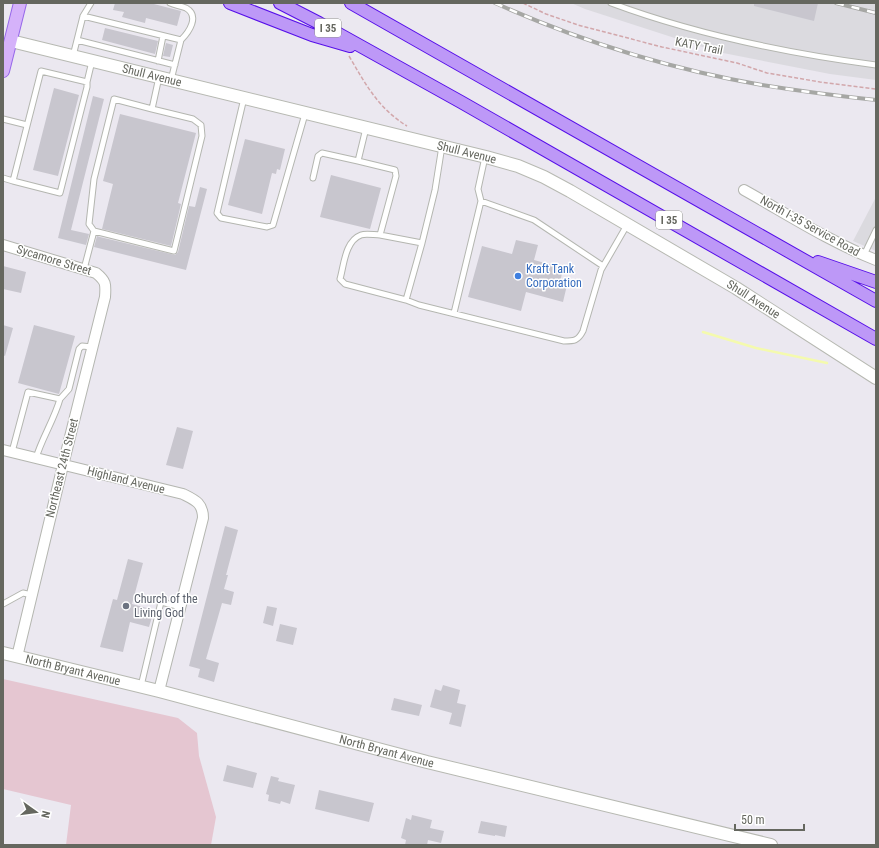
<svg xmlns="http://www.w3.org/2000/svg" width="879" height="848" viewBox="0 0 879 848" font-family="'Roboto Condensed',sans-serif">
<rect width="100%" height="100%" fill="#ebe8f0"/>
<!-- industrial -->
<path fill="#dbdadf" d="M571,3H876V80L830,74L718,52L585,9Z
M876,197V251L853,241Z"/>
<!-- green -->
<path fill="#e5c6d1" d="M3,679L178,718L197,733L199,756L216,817L211,845H66L71,805L3,789Z"/>
<g fill="none" stroke-linecap="round" stroke-linejoin="round">
<!-- stream -->
<path stroke="#f4faae" stroke-width="2.5" d="M703,332L756,348L827,363"/>
</g>
<!-- building -->
<path fill="#c8c6ce" d="M115,3H150L181,11L177,26L146,18L145,23L122,17L124,12L113,10Z
M754,3H818L814,21L754,6Z
M105,28L158,41L155,54L102,40Z
M166,43L173,45L170,57L163,56Z
M54,88L79,95L58,176L33,170Z
M93,96L104,99L71,230L89,234L86,245L58,238Z
M120,114L196,133L178,203L181,204L171,246L102,229L113,184L103,181Z
M245,139L285,149L280,170L277,169L276,174L272,173L262,214L228,205Z
M331,175L381,188L370,229L320,217Z
M200,187L207,189L186,270L94,247L97,236L100,237L175,255L178,252L189,206L195,207Z
M516,240L538,245L534,260L563,268L560,283L567,285L563,302L526,292L521,311L468,297L482,246L512,254Z
M3,266L26,272L21,293L3,289Z
M3,325L13,328L5,356L3,355Z
M34,325L75,336L59,394L18,383Z
M177,427L193,431L183,469L166,465Z
M225,526L238,530L226,575H228L224,589L234,592L231,605L222,603L206,659L219,663L214,682L198,677L200,669L189,666Z
M128,559L143,563L132,604L154,610L149,627L130,622L123,652L100,647L113,599L117,600Z
M267,606L277,608L273,626L263,623Z
M280,624L297,628L293,645L276,641Z
M443,685L460,690L457,703L466,705L461,727L449,724L452,713L430,707L435,689L441,691Z
M394,698L422,705L419,716L391,710Z
M227,765L257,773L253,788L223,781Z
M271,776L279,778L278,781L295,785L290,804L281,801L280,804L268,801L269,795L266,794Z
M319,790L374,803L369,822L315,809Z
M412,815L432,820L430,828L444,831L441,843L428,840L427,845H405L406,840L401,838L406,818L411,820Z
M481,821L507,826L505,837L495,835V836L478,833Z"/>
<g fill="none" stroke-linecap="round" stroke-linejoin="round">
<defs>
<path id="lane" d="M170,3C175,5 181,6 186,8C200,16 189,32 181,40
M611,3C697,35 785,53 876,65
M83,16L91,3
M77,40L175,65
M73,56L83,16L181,40L171,80
M158,61L163,36
M87,82L41,71L13,181L60,193L87,87V82L92,61
M244,98L217,213L221,218L267,227L273,225L305,114
M152,109L114,99L94,179L89,224L94,231L174,251L202,136L201,125L193,119L152,109L159,77
M3,119L27,125
M366,128L358,161L395,170L396,176L380,235L422,243L435,190L442,146
M3,178L13,181
M313,178L318,156L322,153L358,161
M481,201L534,220L603,266
M380,235C374,235 366,233 361,235C345,241 344,265 340,279L345,284L406,300
M422,243L406,300L419,305L564,341C574,341 578,341 583,331L601,270L627,225
M864,255L876,230
M84,269L94,231
M454,313L481,201L478,189L485,157
M60,399L69,389L79,349L82,346L92,347
M12,452L28,392L60,399C54,420 42,438 36,458
M3,604L23,593L32,595
M141,686L161,602L181,607"/>
<path id="street" d="M744,190C787,214 830,242 876,260
M3,245L96,273C106,281 106,284 105,297L63,465L17,657
M3,450L183,494C195,500 203,503 203,518L159,691"/>
<g id="secondary">
<path id="s1" d="M11,41L486,157L518,166L544,177L570,191L736,288L876,378"/>
<path id="s2" d="M3,653L159,691L427,762L771,845"/>
</g>
<path id="primary" d="M3,71L20,3"/>
<path id="highway" d="M230,3L312,35L350,46
M280,3L319,23L461,102L876,339
M351,3L876,301
M818,262L876,282"/>
</defs>
<!-- lane casing -->
<use href="#lane" stroke="#b4b6b0" stroke-width="7"/>
<!-- street casing -->
<use href="#street" stroke="#b4b6b0" stroke-width="12"/>
<!-- secondary casing -->
<use href="#secondary" stroke="#b7b9b2" stroke-width="14"/>
<!-- primary casing -->
<use href="#primary" stroke="#9667e9" stroke-width="14"/>
<!-- highway casing -->
<use href="#highway" stroke="#560fe9" stroke-width="14"/>
<!-- path -->
<path stroke="#d2a7ab" stroke-width="1.5" stroke-dasharray="4 2" stroke-linecap="butt" d="M523,3L546,14L578,25L662,47L737,63L767,73L820,82L876,89
M349,56C366,85 378,108 407,126"/>
<!-- lane -->
<use href="#lane" stroke="#fff" stroke-width="5"/>
<!-- street -->
<use href="#street" stroke="#fff" stroke-width="10"/>
<!-- secondary -->
<use href="#secondary" stroke="#fff" stroke-width="12"/>
<!-- primary -->
<use href="#primary" stroke="#d5b2fa" stroke-width="12"/>
<!-- highway -->
<use href="#highway" stroke="#bd98f7" stroke-width="12"/>
<defs>
<path id="rail" d="M495,3C580,41 670,69 762,85C799,91 838,96 876,100
M836,3L876,13"/>
</defs>
<!-- rail casing -->
<use href="#rail" stroke="#a6a7a4" stroke-width="4"/>
<!-- rail -->
<use href="#rail" stroke="#fff" stroke-width="2.5" stroke-dasharray="8" stroke-linecap="butt"/>
</g>
<!-- markers -->
<circle fill="#3f7fe0" stroke="#fff" stroke-width="1.5" cx="518" cy="276" r="4"/>
<circle fill="#6b7280" stroke="#fff" stroke-width="1.5" cx="126" cy="606" r="4"/>
<g text-anchor="middle" stroke-width="3" stroke-linejoin="round" paint-order="stroke">
<!-- shield labels -->
<g fill="#fff" stroke="#93958f" stroke-width="1">
<rect x="315" y="19" width="26" height="18" rx="3"/>
<rect x="656" y="211" width="26" height="18" rx="3"/>
</g>
<g font-size="11" font-weight="bold" fill="#65675f">
<text x="328" y="32">I 35</text>
<text x="669" y="224">I 35</text>
</g>
<!-- street labels -->
<g font-size="12" fill="#65675f" stroke="#fff">
<text transform="translate(699 46) rotate(11)" y="4">KATY Trail</text>
<text dy="4" stroke="none"><textPath href="#s1" startOffset="145">Shull Avenue</textPath></text>
<text dy="4" stroke="none"><textPath href="#s1" startOffset="469">Shull Avenue</textPath></text>
<text transform="translate(810 226) rotate(29)" y="4">North I-35 Service Road</text>
<text transform="translate(54 260) rotate(17)" y="4">Sycamore Street</text>
<text dy="4" stroke="none"><textPath href="#s1" startOffset="793">Shull Avenue</textPath></text>
<text transform="translate(62 468) rotate(-76)" y="4">Northeast 24th Street</text>
<text transform="translate(126 480) rotate(14)" y="4">Highland Avenue</text>
<text dy="4" stroke="none"><textPath href="#s2" startOffset="72">North Bryant Avenue</textPath></text>
<text dy="4" stroke="none"><textPath href="#s2" startOffset="396">North Bryant Avenue</textPath></text>
</g>
<!-- shop labels -->
<g font-size="12" fill="#366cbe" stroke="#fff" text-anchor="start">
<text x="526" y="273">Kraft Tank<tspan x="526" dy="14">Corporation</tspan></text>
</g>
<!-- worship labels -->
<g font-size="12" fill="#5b616d" stroke="#fff" text-anchor="start">
<text x="134" y="603">Church of the<tspan x="134" dy="14">Living God</tspan></text>
</g>
</g>
<!-- border -->
<rect width="879" height="848" fill="none" stroke="#65675f" stroke-width="8"/>
<!-- north arrow -->
<g transform="translate(36 812) rotate(104)" stroke="#ffffff" stroke-width="3" paint-order="stroke">
<path d="M0-3L7 15L0 10L-7 15Z" fill="#65675f"/>
<text y="-6" font-size="11" font-weight="bold" text-anchor="middle" fill="#65675f">N</text>
</g>
<!-- scale -->
<path d="M735 824v6h69v-6" fill="none" stroke="#65675f" stroke-width="2"/>
<text x="741" y="824" font-size="12" fill="#65675f" stroke="#ffffff" stroke-width="3" paint-order="stroke">50 m</text>
</svg>
